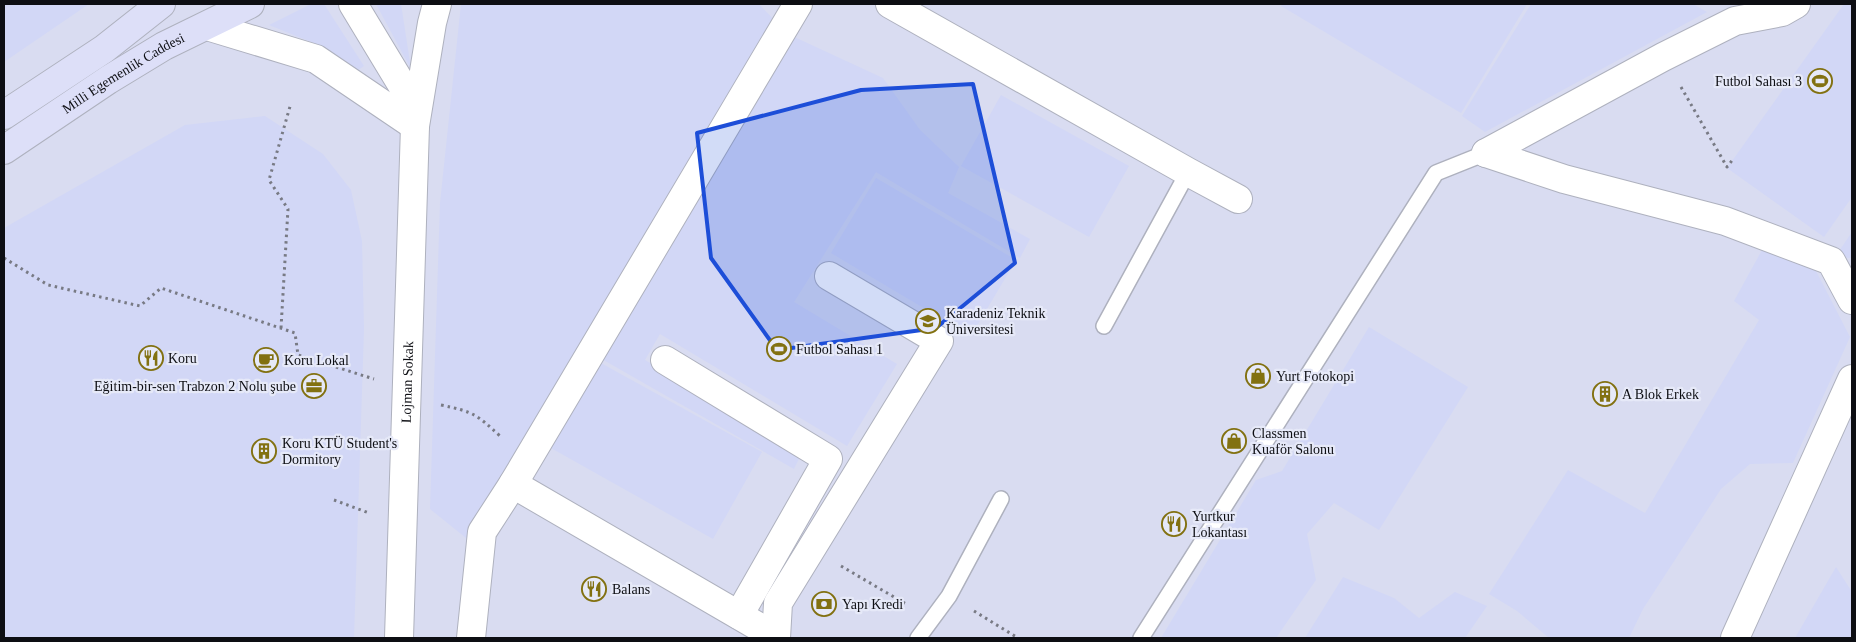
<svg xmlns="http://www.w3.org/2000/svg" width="1856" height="642" viewBox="0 0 1856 642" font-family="Georgia,serif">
<rect width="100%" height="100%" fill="#e6e9f8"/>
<!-- built -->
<path fill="#d9dcf1" d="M4,4H1852V638H4Z"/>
<!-- green -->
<path fill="#d2d7f6" d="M4,4H89L4,62Z
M311,4H324L364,66L357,71L326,48L269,25Z
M376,4H401L411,69Z
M461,4H759L780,26L471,542L430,509L440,203Z
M1282,4H1527L1461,113L1281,6Z
M1531,4H1693L1707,12L1485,132L1462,116Z
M1844,4H1852V197L1824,237L1727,168Z
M790,35L883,78L920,130L959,167L948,193L1030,239L1020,258L876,172L794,302L897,364L847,446L660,334L645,360L802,453L794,469L593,354Z
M1001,95L1129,166L1089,237L961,166Z
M265,116L323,154L351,190L362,241L364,329L354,638H4V228L185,125Z
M876,178L1016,260L971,336L831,253Z
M1852,232V258L1835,257Z
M1762,250L1814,267L1850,337L1793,463L1750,464L1721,489L1643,609L1629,638H1549L1517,611L1489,594L1568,470L1645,513L1759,320L1734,301Z
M1369,327L1468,387L1379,530L1334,503L1307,534L1316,580L1276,638H1161L1256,480L1282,471Z
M590,357L762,452L713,539L542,443Z
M1836,567L1852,592V638H1795Z
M1343,577L1394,598L1419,618L1455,592L1487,606L1465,638H1305Z"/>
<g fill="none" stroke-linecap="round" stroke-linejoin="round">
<defs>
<path id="lane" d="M1104,326L1188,172
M918,638L949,596L1001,499
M1141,638L1436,173L1486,153"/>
<g id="street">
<path d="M353,4L402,85L414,122"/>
<path d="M890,4L1188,172L1238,199"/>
<path d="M207,26L316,59L415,126"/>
<path d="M1486,153L1564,179L1725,221L1831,261L1852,300"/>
<path d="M1486,153L1663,57L1735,21L1782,12L1796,4"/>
<path d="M665,360L828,459L739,615"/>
<path d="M513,484L759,627"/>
<path id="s1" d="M399,638L415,126L432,23L437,4"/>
<path d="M471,638L482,532L513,484L798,4"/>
<path d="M776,638L778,603L939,341L829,276"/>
<path d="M1735,638L1852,379"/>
</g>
<g id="secondary">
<path d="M4,115L104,49L161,4"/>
<path id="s2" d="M4,150L108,80L164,46L250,4"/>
</g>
</defs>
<!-- lane casing -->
<use href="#lane" stroke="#aeb1be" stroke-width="18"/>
<!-- street casing -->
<use href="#street" stroke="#aeb1be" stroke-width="30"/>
<!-- secondary casing -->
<use href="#secondary" stroke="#aeb1be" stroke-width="30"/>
<!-- path -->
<path stroke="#787a84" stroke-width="3" stroke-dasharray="2.5 4" stroke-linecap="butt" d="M1681,87L1727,167L1734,158
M4,258L48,285L140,306L161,288L295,333L298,355L374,379
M281,328L288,209L269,180L291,103
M441,405C474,412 476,414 500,436
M334,500L369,513
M841,566L906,604
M974,611L1018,638"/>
<!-- lane -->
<use href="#lane" stroke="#fff" stroke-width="15"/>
<!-- street -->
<use href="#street" stroke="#fff" stroke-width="28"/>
<!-- secondary -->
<use href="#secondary" stroke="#dddff8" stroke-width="28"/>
</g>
<!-- marked area -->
<path fill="#1d4ed8" fill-opacity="0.2" stroke="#1d4ed8" stroke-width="4" stroke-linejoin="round" d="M973,84L1015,263L936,328L777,350L711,258L697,133L861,90Z"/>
<!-- icons -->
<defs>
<symbol id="stadium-ring" viewBox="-11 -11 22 22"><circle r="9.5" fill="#e6e9f8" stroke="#827111" stroke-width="1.5"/><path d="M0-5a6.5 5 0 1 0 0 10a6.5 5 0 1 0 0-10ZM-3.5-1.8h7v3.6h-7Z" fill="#827111"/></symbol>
<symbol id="university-ring" viewBox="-11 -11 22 22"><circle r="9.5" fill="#e6e9f8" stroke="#827111" stroke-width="1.5"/><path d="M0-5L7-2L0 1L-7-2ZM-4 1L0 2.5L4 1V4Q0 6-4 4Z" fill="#827111"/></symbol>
<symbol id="restaurant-ring" viewBox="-11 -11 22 22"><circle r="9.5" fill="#e6e9f8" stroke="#827111" stroke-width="1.5"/><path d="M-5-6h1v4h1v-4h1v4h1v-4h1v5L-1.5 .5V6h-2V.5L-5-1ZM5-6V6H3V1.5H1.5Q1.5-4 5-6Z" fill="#827111"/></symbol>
<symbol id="cafe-ring" viewBox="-11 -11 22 22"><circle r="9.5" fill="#e6e9f8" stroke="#827111" stroke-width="1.5"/><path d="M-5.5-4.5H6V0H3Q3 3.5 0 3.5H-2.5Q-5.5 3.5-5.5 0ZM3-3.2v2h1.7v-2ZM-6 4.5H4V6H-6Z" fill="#827111"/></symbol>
<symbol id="shop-ring" viewBox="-11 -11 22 22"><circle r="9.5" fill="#e6e9f8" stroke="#827111" stroke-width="1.5"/><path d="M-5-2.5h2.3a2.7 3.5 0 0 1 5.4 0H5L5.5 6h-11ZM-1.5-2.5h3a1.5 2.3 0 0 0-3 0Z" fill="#827111"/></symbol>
<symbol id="office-ring" viewBox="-11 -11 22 22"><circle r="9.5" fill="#e6e9f8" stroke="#827111" stroke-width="1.5"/><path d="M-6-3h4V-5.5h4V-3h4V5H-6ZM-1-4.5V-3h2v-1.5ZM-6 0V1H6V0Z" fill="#827111"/></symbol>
<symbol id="building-ring" viewBox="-11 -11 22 22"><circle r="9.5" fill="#e6e9f8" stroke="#827111" stroke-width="1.5"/><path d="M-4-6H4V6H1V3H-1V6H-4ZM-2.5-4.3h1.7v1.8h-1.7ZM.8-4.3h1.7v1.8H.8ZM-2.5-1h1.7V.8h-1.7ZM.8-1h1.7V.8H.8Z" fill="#827111"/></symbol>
<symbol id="bank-ring" viewBox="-11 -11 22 22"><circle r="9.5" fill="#e6e9f8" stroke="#827111" stroke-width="1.5"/><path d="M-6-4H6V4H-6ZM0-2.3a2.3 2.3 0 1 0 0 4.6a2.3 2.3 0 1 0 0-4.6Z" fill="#827111"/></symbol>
</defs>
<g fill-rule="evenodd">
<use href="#stadium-ring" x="1806" y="67" width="28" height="28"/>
<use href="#university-ring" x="914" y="307" width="28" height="28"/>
<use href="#stadium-ring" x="765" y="335" width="28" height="28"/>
<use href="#restaurant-ring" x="137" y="344" width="28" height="28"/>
<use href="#cafe-ring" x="252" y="346" width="28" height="28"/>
<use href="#shop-ring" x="1244" y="362" width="28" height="28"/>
<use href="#office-ring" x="300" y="372" width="28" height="28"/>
<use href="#building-ring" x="1591" y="380" width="28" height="28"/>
<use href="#shop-ring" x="1220" y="427" width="28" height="28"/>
<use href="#building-ring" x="250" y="437" width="28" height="28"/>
<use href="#restaurant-ring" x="1160" y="510" width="28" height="28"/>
<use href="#restaurant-ring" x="580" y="575" width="28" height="28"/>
<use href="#bank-ring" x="810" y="590" width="28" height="28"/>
</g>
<g text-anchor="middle" stroke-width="4.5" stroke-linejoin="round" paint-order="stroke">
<!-- street labels -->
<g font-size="14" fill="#0d0e13" stroke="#e6e9f8">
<text dy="5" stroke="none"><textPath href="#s2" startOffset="142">Milli Egemenlik Caddesi</textPath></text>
<text dy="5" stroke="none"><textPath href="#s1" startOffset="256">Lojman Sokak</textPath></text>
</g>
<!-- poi labels -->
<g font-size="14" fill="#0d0e13" stroke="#e6e9f8" text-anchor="start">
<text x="1802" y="86" text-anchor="end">Futbol Sahası 3</text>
<text x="946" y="318">Karadeniz Teknik<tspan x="946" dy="16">Üniversitesi</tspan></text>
<text x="796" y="354">Futbol Sahası 1</text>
<text x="168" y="363">Koru</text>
<text x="284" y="365">Koru Lokal</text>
<text x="1276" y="381">Yurt Fotokopi</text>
<text x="296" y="391" text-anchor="end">Eğitim-bir-sen Trabzon 2 Nolu şube</text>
<text x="1622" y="399">A Blok Erkek</text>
<text x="1252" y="438">Classmen<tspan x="1252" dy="16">Kuaför Salonu</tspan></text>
<text x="282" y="448">Koru KTÜ Student's<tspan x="282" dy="16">Dormitory</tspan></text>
<text x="1192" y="521">Yurtkur<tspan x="1192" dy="16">Lokantası</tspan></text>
<text x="612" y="594">Balans</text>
<text x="842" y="609">Yapı Kredi</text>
</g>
</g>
<!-- border -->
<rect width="1856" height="642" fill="none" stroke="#0d0e13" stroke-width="10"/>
</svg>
